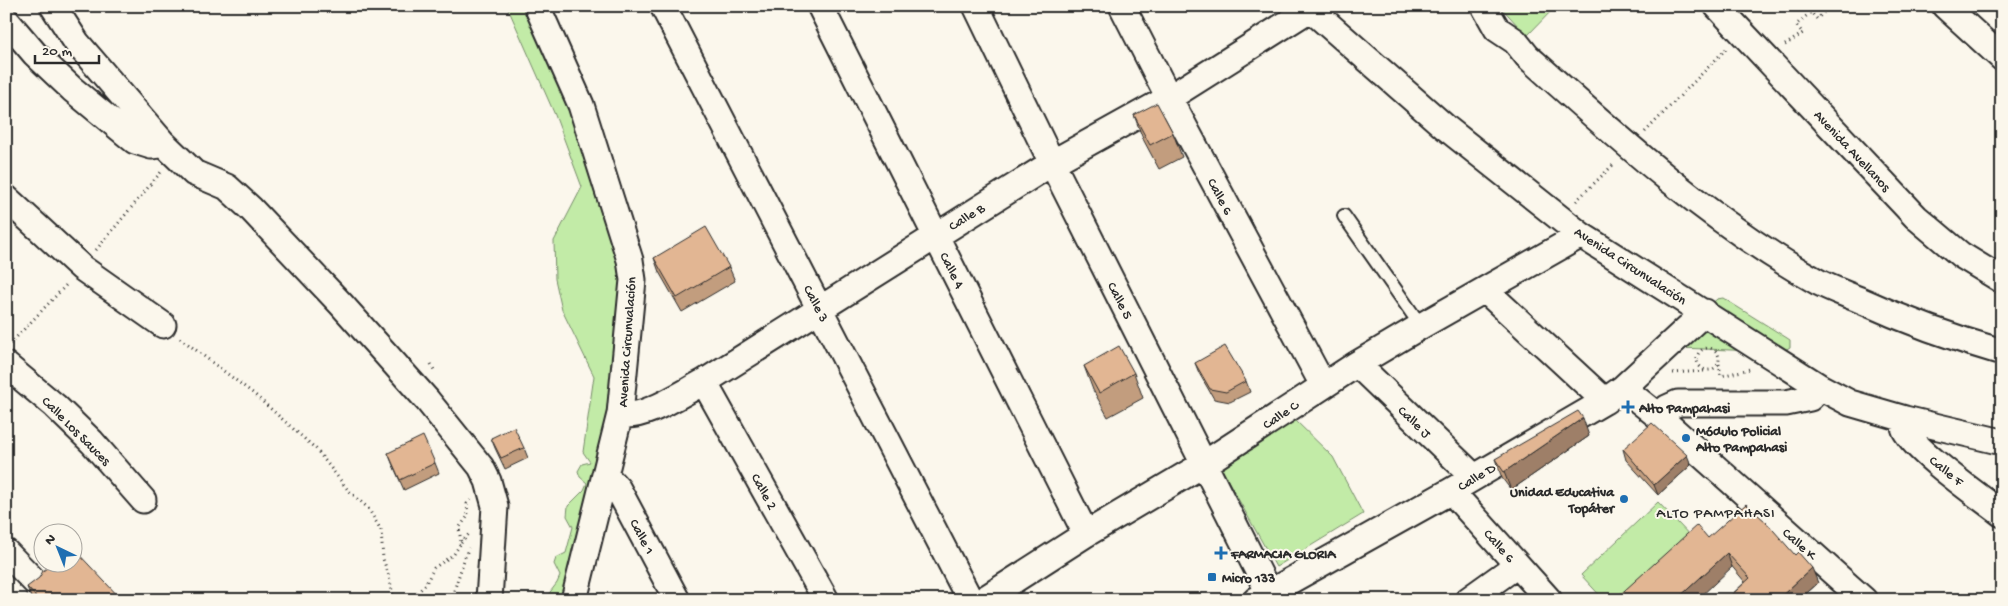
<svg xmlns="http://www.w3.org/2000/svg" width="2008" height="606" viewBox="0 0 2008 606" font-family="'Gochi Hand',sans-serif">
<rect width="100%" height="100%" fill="#fbf7ec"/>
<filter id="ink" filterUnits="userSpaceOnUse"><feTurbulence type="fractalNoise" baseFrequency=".02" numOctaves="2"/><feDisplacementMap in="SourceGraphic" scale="10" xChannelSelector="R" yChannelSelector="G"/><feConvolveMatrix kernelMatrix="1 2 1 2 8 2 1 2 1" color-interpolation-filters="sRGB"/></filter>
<g filter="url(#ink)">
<!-- green -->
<path fill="#c2eba7" stroke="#768b69" d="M507,6H532L570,94L623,265L608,425L562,600H544L557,583L560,576L554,564L556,558L566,553L573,527L567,516L568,506L584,490L587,483L580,477L578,471L582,464L590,462L583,452L594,376L562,310L555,279L554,241L582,187L555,115Z
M1500,6H1556L1527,36Z
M1723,298L1787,338L1790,340V347L1782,352L1679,348L1677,334L1717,299Z
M1293,418L1333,457L1363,514L1276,567L1221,468L1223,462Z
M1658,502L1696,542L1635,600H1604L1581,575Z"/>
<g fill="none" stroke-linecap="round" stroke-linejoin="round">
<defs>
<path id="lane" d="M1344,216L1421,326"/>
<path id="street" d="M53,6L77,43L162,142L194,173L227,187L251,209L341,304L427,400L481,467L488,481L495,506L489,600
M537,6L581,105L630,260L633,280L620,414L574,600
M663,6L970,600
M820,6L1086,534
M976,6L1052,163L1269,593
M1122,6L1169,98L1323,385
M1307,6L1445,127L1581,235L1820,387L1850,403L1905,419L2002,442
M1484,6L1497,29L1515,41L1527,56C1618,138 1710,222 1818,282C1832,289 1846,294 1860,300C1906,321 1953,338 2002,352
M1717,6L1916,217L1961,255L2002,280
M1945,6L2002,58
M6,20L35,54L72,89L135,141L151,146L159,145L162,142
M6,198L82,268L163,325
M1485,290L1605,401
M1357,364L1474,477
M6,365L55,406L92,442L143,500
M704,382L826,600
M1623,388L1658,416L1864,600
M620,414C642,421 684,392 704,382L1052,163L1169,98L1310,9
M1658,416L1667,408L1678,403H1786L1810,398L1820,387
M1905,419C1904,423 1903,426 1905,430C1917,453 1979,496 2002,514
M606,476L618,489L677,600
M1451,491L1549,600
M6,552L35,582
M983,600L1086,534L1204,464L1357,364L1421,326L1581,235
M1256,600L1451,491L1605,401L1623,388L1705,312
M1468,600L1517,565"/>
</defs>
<!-- lane casing -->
<use href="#lane" stroke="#2b2b2b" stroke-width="16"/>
<!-- street casing -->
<use href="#street" stroke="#2b2b2b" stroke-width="29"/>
<!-- path -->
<path stroke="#2b2b2b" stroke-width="3" stroke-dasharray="1 4" stroke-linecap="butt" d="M1785,45L1803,33L1796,25L1811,12L1817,19L1830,6
M1645,132L1726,49
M1576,201L1614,164
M96,250L161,172
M180,338L254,394L316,449L348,490L368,508L381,530L383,559L389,576L394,600
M10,344L68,283
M1697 359a11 11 0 1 1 22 0a11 11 0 1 1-22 0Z
M431,364L435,372
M1719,364L1721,376L1750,369
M1673,373L1704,371
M461,543L469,534
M410,600L425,585L434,568L454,554L461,543L459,528L468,516L467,504L471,500
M451,600L466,554L469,548"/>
<!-- lane -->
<use href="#lane" stroke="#fbf7ec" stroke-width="12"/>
<!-- street -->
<use href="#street" stroke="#fbf7ec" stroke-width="25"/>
</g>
<!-- wall -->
<path fill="#c29d7e" stroke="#2b2b2b" d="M776,6H791L779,12Z
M1134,115L1173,133L1182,157L1159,169L1143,139Z
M654,258L729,267L735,281L682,312L659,272Z
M1195,363L1246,381L1250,392L1230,402L1214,399L1199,373Z
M1084,366L1134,373L1143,398L1108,417L1093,390Z
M1589,436L1511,490L1502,478L1495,459Z
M491,438L524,448L528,458L505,469L495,448Z
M1623,449L1691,465L1658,495L1626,460Z
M388,453L435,463L439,473L404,490L392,463Z
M1708,538L1818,583L1799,600H1726L1745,582Z
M27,587L122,600H32Z"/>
<!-- shaded-wall -->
<path fill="#9e7f67" stroke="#2b2b2b" d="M1583,418L1589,436L1511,490L1504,472Z
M1687,455L1691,465L1658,495L1654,485Z
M1727,553L1732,567L1697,600H1676Z
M1812,568L1818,583L1799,600H1777Z"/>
<!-- building -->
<path fill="#e2b693" stroke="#2b2b2b" d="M1157,103L1173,133L1150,145L1134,115Z
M706,227L729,267L677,298L654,258Z
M1119,346L1134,373L1099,393L1084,366Z
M1225,346L1246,381L1226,392L1210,389L1195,363Z
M1578,411L1583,418L1504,472L1495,459Z
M1652,423L1687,455L1654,485L1623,449Z
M514,427L524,448L501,458L491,438Z
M423,436L435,463L400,480L388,453Z
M1746,504L1766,522L1795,555L1798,552L1812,568L1777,600H1726L1750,578L1727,553L1676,600H1614L1697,525L1708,538Z
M72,547L122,600H39L27,587L39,578L43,571L52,564H72Z"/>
</g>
<!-- markers -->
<g fill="#1f6fb2" stroke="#fbf7ec" stroke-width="2">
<path d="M1625.5 399.5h5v5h5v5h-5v5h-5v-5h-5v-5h5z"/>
<circle cx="1686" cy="438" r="5"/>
<circle cx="1624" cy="499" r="5"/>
<path d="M1218.5 545.5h5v5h5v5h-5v5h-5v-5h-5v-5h5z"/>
<rect x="1207" y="572" width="10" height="10" rx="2.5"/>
</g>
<g text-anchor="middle" stroke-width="4" stroke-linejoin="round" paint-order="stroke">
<!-- street labels -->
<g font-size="14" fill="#2b2b2b" stroke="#fbf7ec">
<text transform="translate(1853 150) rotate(47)" y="5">Avenida Avellanos</text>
<text transform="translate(1221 196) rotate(62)" y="5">Calle 6</text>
<text transform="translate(966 216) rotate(-32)" y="5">Calle B</text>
<text transform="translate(1631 265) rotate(33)" y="5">Avenida Circunvalación</text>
<text transform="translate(953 270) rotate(63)" y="5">Calle 4</text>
<text transform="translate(1121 300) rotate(63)" y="5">Calle 5</text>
<text transform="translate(817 303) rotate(63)" y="5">Calle 3</text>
<text transform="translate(626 342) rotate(-86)" y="5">Avenida Circunvalación</text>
<text transform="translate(1280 414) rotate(-34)" y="5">Calle C</text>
<text transform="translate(1415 421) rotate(44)" y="5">Calle J</text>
<text transform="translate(77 430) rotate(45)" y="5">Calle Los Sauces</text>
<text transform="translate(1947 470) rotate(39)" y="5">Calle F</text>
<text transform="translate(1476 476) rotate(-31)" y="5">Calle D</text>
<text transform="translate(765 491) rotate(61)" y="5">Calle 2</text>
<text transform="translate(643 536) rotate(62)" y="5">Calle 1</text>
<text transform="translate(1800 543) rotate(42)" y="5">Calle K</text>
<text transform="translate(1500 545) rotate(48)" y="5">Calle 6</text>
</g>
<!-- poi labels -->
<g font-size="14" font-weight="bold" fill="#2b2b2b" stroke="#fbf7ec" text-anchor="start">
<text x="1639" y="412">Alto Pampahasi</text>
<text x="1696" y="435">Módulo Policial<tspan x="1696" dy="16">Alto Pampahasi</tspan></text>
<text x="1614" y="496" text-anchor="end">Unidad Educativa<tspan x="1614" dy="16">Topáter</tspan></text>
<text x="1231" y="558">FARMACIA GLORIA</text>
<text x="1222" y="582">Micro 133</text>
</g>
<!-- neighbourhood labels -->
<g font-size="15" letter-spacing="1" fill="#2b2b2b" stroke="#fbf7ec">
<text x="1716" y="517">ALTO PAMPAHASI</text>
</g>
</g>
<!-- margin -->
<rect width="2008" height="606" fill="none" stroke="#fbf7ec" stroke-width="25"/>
<rect x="12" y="12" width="1983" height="581" fill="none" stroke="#2b2b2b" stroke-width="2" filter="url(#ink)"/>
<!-- north arrow -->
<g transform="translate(58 548) rotate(317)"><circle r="24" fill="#fbf7ec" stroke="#a8a59f"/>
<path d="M0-4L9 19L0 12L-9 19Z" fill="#1f6fb2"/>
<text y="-8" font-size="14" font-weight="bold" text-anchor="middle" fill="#2b2b2b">N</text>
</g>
<!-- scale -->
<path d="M35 55v8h64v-8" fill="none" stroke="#2b2b2b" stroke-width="2.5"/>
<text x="42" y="55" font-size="15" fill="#2b2b2b" stroke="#fbf7ec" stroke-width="4" paint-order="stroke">20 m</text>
</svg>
